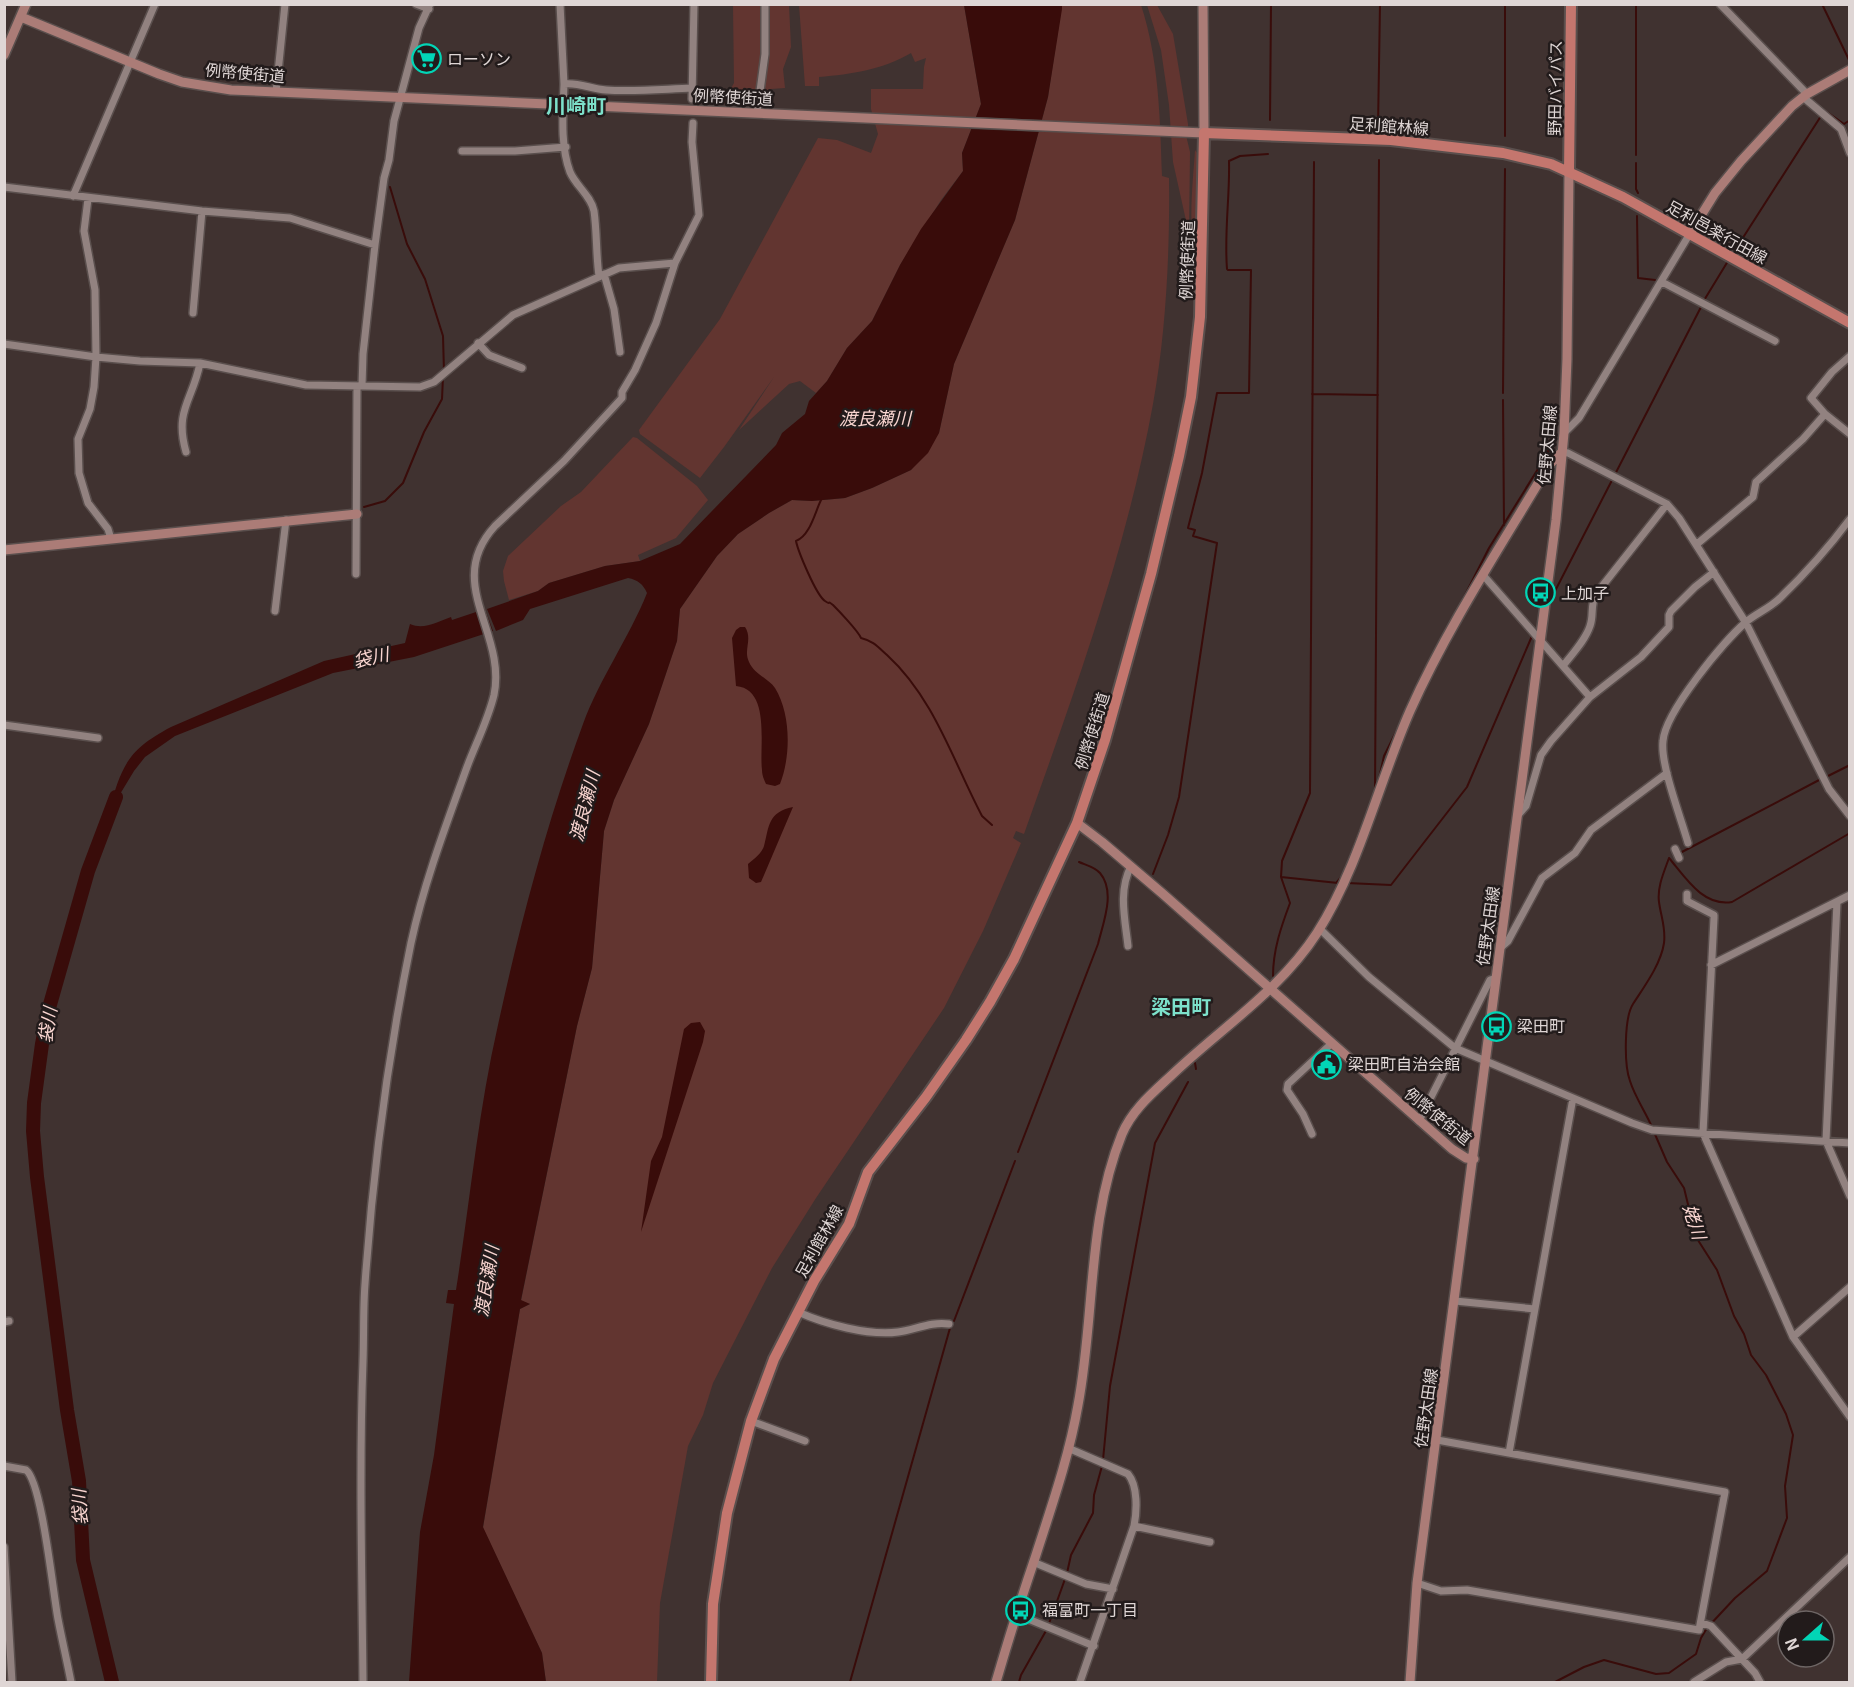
<svg xmlns="http://www.w3.org/2000/svg" width="1854" height="1687" viewBox="0 0 1854 1687" font-family="Georgia,'Noto Sans JP',serif">
<rect width="100%" height="100%" fill="#403230"/>
<!-- green -->
<path fill="#623530" d="M733,5H761C763,32 765,82 750,105L698,102V92H729L734,83Z
M768,5H789L791,47L783,69L785,88L771,89V96L762,95L769,47Z
M799,5H964L981,104L962,153L963,171L941,200L900,265L872,321L847,348L827,381L816,393L800,381L789,384L739,430L774,377L724,447L700,478L640,434L639,430L720,319L818,138L837,140L871,153L878,134L871,109V89H923L924,67L926,58L915,62L911,53C882,70 852,74 819,77V86H805Z
M1062,5H1141C1159,60 1160,117 1162,176L1169,178C1170,251 1166,333 1153,404C1126,552 1074,693 1024,834L1016,831L1013,838L1021,843L983,931L944,1008L816,1198L772,1268L713,1383L703,1415L688,1446L660,1603L657,1682H546L542,1653L483,1528L520,1309L530,1304L521,1301L577,1026L592,968L604,831L614,800L649,724L677,641L680,609L717,556L738,534L769,513L792,500L812,501L845,498L872,488L911,470L939,433L954,364L1015,220L1048,97Z
M1147,5H1157L1173,34L1188,124V127H1184L1190,152L1189,234L1173,162L1169,105L1161,50Z
M1195,150L1197,153L1199,211L1197,261C1187,231 1193,182 1195,150Z
M633,437L637,438L697,486L708,500L676,538L638,555L640,561L605,566L549,583L538,591L509,600L504,581L503,571L508,556L561,506L581,492Z"/>
<!-- water -->
<path fill="#390c0a" d="M964,5H1062V9L1048,97L1015,220L954,364L939,433L928,453L911,470L872,488L845,498L812,501L792,500L769,513L738,534L717,556L680,609L677,641L649,724L614,800L604,831L592,968L577,1026L521,1300L530,1304L520,1309L483,1527L542,1653L546,1682H409L420,1532L434,1455L454,1304L446,1303L448,1290H456C470,1202 478,1112 498,1025C520,924 547,822 583,724C600,678 629,638 647,593C643,584 638,580 628,578L530,609L523,620L496,631L487,609L538,591L549,583L605,566L640,561L680,544L776,445L782,433L805,414L809,401L827,381L847,348L872,321L900,265L921,229L963,171L962,153L981,104Z
M485,609L493,631L414,657L333,673L175,736L145,757L134,771L108,814C122,766 126,751 171,727L324,661L405,643L410,624C424,630 437,622 451,617L452,620Z
M740,627H745C753,639 743,650 749,662C754,674 768,678 775,688C791,714 791,756 780,784L775,786L766,784C764,780 762,775 762,770C759,747 771,689 736,686L732,638L736,630Z
M793,807L761,882L756,883L749,878L748,864C754,859 762,853 764,846C769,826 768,812 793,807Z
M700,1022L705,1031L703,1042L641,1232L651,1161L662,1137L684,1029L691,1023Z"/>
<!-- pier -->
<path fill="#403230" d="M973,117L1045,120L1042,132L969,129Z"/>
<g fill="none" stroke-linecap="round" stroke-linejoin="round">
<!-- stream -->
<path stroke="#390c0a" stroke-width="2" d="M1822,4L1850,62
M1823,112L1824,110L1844,124L1850,120
M1270,120L1271,4
M1378,127L1380,4
M1505,136V4
M1636,155V4
M1636,163V189L1638,193
M390,187L407,244L425,279L443,336L444,372
M1637,216L1638,278L1655,280
M1737,247L1821,116
M1703,302L1728,261
M1503,393L1505,169
M1312,394L1378,395
M1503,400L1504,525
M821,500C815,512 810,536 796,541C798,551 816,595 825,601C832,606 826,599 833,605C839,611 858,631 861,638C873,641 877,646 887,655C934,698 953,761 982,816L992,825
M364,507L385,501L403,483L424,432L442,399L443,377
M1554,593L1701,307
M1462,601L1489,548L1546,456L1555,435
M1826,777L1850,765
M1378,783L1384,756L1401,722
M1375,793L1379,160
M1680,853L1821,779
M1669,858C1685,877 1703,907 1732,902L1850,833
M1348,862L1361,828
M1153,874L1168,835L1179,797L1217,543L1193,536L1195,530L1188,528L1202,473L1217,393H1249L1251,270H1228L1227,269C1224,232 1230,197 1229,161L1240,156L1268,154
M1281,877L1338,883
M1337,882L1343,875
M1347,883L1391,885L1467,787L1532,636
M1273,976C1273,950 1281,927 1290,903L1281,877L1282,861L1310,793L1314,162
M1195,1063L1196,1069
M1652,1127C1645,1111 1635,1097 1630,1081C1624,1065 1624,1018 1633,1004C1644,987 1661,964 1664,943C1666,928 1661,917 1659,902C1657,887 1664,872 1669,858
M1018,1152L1098,944C1103,923 1116,892 1100,873C1095,867 1086,865 1079,862
M954,1321L1015,1161
M1103,1460L1110,1386L1155,1143L1188,1082
M1067,1573L1071,1555L1093,1513L1094,1495L1102,1466
M850,1682L950,1328
M1019,1682L1021,1675L1047,1629L1065,1579
M1555,1682L1584,1667L1604,1660L1656,1674L1669,1673L1696,1654L1701,1638L1707,1628L1735,1598L1767,1571L1787,1518L1785,1486L1793,1435L1786,1414L1766,1375L1751,1355L1744,1334L1734,1316L1717,1270L1696,1237L1684,1188L1667,1162L1654,1132"/>
<!-- river -->
<path stroke="#390c0a" stroke-width="14" d="M112,1682L83,1560L79,1481L67,1410L37,1177L33,1131L34,1103L42,1044L49,1008L88,871L116,797"/>
<defs>
<path id="street" d="M416,4L429,9
M560,4L564,84
M1720,4L1807,94
M276,92L285,4
M1803,97L1841,129L1850,153
M692,99L694,4
M757,113L765,54V4
M462,151H515L566,147
M4,187L202,211L290,218L375,245
M73,196L155,4
M88,199L84,231L95,290L96,357L94,387L90,409L78,439L79,473L88,503L108,529L111,539
M604,274L614,309L620,352
M599,276C596,255 597,232 594,211C591,196 576,186 570,172C560,145 563,113 564,84C578,82 591,89 606,90C634,92 664,89 692,88
M1662,282L1775,341
M193,313L202,211
M478,343L489,355L522,368
M4,344L96,357L140,361L200,363L306,385L420,387L434,382L513,315L619,268L675,263
M1850,356L1832,372L1811,398L1825,414L1850,434
M362,386L363,354L375,245L384,178L389,160L394,121L419,28L430,4
M1564,433L1579,418L1689,235
M186,452C174,410 193,400 200,363
M1562,452L1568,453L1667,504L1679,518L1746,623L1829,789L1850,816
M1697,544L1753,497L1756,482L1803,439L1825,414
M356,574L357,386
M1483,575L1590,697
M275,611L286,520
M1563,666C1572,654 1585,641 1590,626C1594,615 1590,605 1596,594L1667,504
M4,725L98,738
M1519,814L1526,806L1541,755L1551,741L1590,697L1641,657L1669,627V615L1671,611L1695,587L1714,572
M1688,843C1681,818 1660,764 1663,741C1665,712 1724,641 1746,622C1757,613 1770,608 1780,598C1805,574 1829,547 1850,519
M1675,849L1679,858
M1687,894V901L1714,915V918L1703,1133L1793,1337L1850,1417
M1837,902L1826,1141L1850,1196
M1320,929L1369,977L1455,1048L1632,1123L1652,1130L1850,1143
M1128,946C1125,919 1118,891 1131,866
M1500,948L1508,941L1542,878L1575,853L1591,830L1667,773
M1711,965L1850,895
M1419,1121L1490,980L1496,978
M1312,1134L1303,1114L1287,1090L1288,1084L1331,1044
M1455,1301L1535,1309
M798,1312C825,1324 868,1336 898,1332C914,1330 932,1321 949,1324
M4,1322L9,1321
M1793,1337L1850,1287
M751,1421L805,1441
M1068,1448L1128,1474C1138,1486 1137,1511 1134,1526L1080,1682
M1509,1453L1573,1098
M4,1466L26,1470C42,1482 53,1593 58,1619C62,1640 67,1661 71,1682
M1134,1526L1210,1542
M4,1547L12,1682
M1033,1562L1086,1584L1113,1589
M1417,1583L1441,1591L1467,1590L1699,1630L1725,1492L1437,1440
M1016,1614L1094,1646
M1702,1623L1711,1626L1755,1673L1760,1682
M363,1682C362,1576 359,1468 363,1361C364,1336 363,1310 365,1284C373,1170 388,1055 411,943C424,883 446,825 467,767C476,743 488,720 494,695C507,632 443,583 495,526L564,461L622,398V392L635,370L656,323L675,263L699,215L692,142L693,123
M1694,1682L1726,1662L1742,1659L1850,1557"/>
<path id="secondary" d="M21,17L159,74L182,82L231,90L1204,133L1203,4
M4,55L26,4
M1689,235L1715,193L1741,161L1792,106L1807,94L1850,70
M4,550L357,514
M1077,823L1102,842L1163,894L1452,1149L1466,1158L1474,1159
M996,1682C1008,1641 1021,1599 1035,1558C1051,1508 1069,1457 1078,1405C1095,1316 1087,1220 1122,1134C1133,1108 1155,1091 1175,1072C1223,1027 1281,989 1317,933C1360,865 1378,784 1410,711C1448,626 1501,546 1549,465L1562,452
M1410,1682L1417,1583L1556,520L1564,433L1567,359L1569,172"/>
<path id="primary" d="M1569,172L1571,4
M711,1682L713,1604L727,1513L751,1421L774,1359L814,1281L849,1224L868,1172L926,1097L966,1040L990,1002L1014,959L1077,823L1105,740L1151,574L1179,456L1191,397L1200,317L1204,133L1391,140L1503,153L1551,164L1623,197L1850,323"/>
</defs>
<!-- street casing -->
<use href="#street" stroke="#5a4f4d" stroke-width="10"/>
<!-- secondary casing -->
<use href="#secondary" stroke="#5a4f4d" stroke-width="12"/>
<!-- primary casing -->
<use href="#primary" stroke="#5a4f4d" stroke-width="14"/>
<!-- street -->
<use href="#street" stroke="#928280" stroke-width="7"/>
<!-- secondary -->
<use href="#secondary" stroke="#ab7c77" stroke-width="9"/>
<!-- primary -->
<use href="#primary" stroke="#c4766e" stroke-width="10"/>
</g>
<!-- icons -->
<defs>
<symbol id="supermarket-ring" viewBox="-11 -11 22 22"><circle r="9.5" fill="#221b1b" stroke="#02d5b6" stroke-width="1.5"/><path d="M-6-5.5h2.5l.6 2H6L4.5 2H-2.5L-4.4-4H-6ZM-1.5 3.2a1.3 1.3 0 1 0 .1 0ZM3 3.2a1.3 1.3 0 1 0 .1 0Z" fill="#02d5b6"/></symbol>
<symbol id="bus-ring" viewBox="-11 -11 22 22"><circle r="9.5" fill="#221b1b" stroke="#02d5b6" stroke-width="1.5"/><path d="M-5-6H5V4H4V6H2V4H-2V6H-4V4H-5ZM-3.5-4V0h7V-4ZM-3.5 1.2v1.5H-2V1.2ZM2 1.2v1.5H3.5V1.2Z" fill="#02d5b6"/></symbol>
<symbol id="civic-ring" viewBox="-11 -11 22 22"><circle r="9.5" fill="#221b1b" stroke="#02d5b6" stroke-width="1.5"/><path d="M-.6-6.5H3V-4.5H.6V-3L4-1V1h2V6H-6V1h2V-1L-.6-3ZM-1.2 2.5V6h2.4V2.5Z" fill="#02d5b6"/></symbol>
</defs>
<g fill-rule="evenodd">
<use href="#supermarket-ring" x="410" y="42" width="33" height="33"/>
<use href="#bus-ring" x="1524" y="576" width="33" height="33"/>
<use href="#bus-ring" x="1480" y="1010" width="33" height="33"/>
<use href="#civic-ring" x="1310" y="1048" width="33" height="33"/>
<use href="#bus-ring" x="1004" y="1594" width="33" height="33"/>
</g>
<g text-anchor="middle" stroke-width="5" stroke-linejoin="round" paint-order="stroke">
<!-- poi labels -->
<g font-size="16" fill="#dfd6d5" stroke="#221b1b" text-anchor="start">
<text x="447" y="65">ローソン</text>
<text x="1561" y="599">上加子</text>
<text x="1517" y="1032">梁田町</text>
<text x="1348" y="1070">梁田町自治会館</text>
<text x="1042" y="1616">福富町一丁目</text>
</g>
<!-- street labels -->
<g font-size="16" fill="#dfd6d5" stroke="#221b1b">
<text transform="translate(245 73) rotate(5)" y="6">例幣使街道</text>
<text transform="translate(1555 88) rotate(-89)" y="6">野田バイパス</text>
<text transform="translate(733 97) rotate(3)" y="6">例幣使街道</text>
<text transform="translate(1389 126) rotate(4)" y="6">足利館林線</text>
<text transform="translate(1717 232) rotate(29)" y="6">足利邑楽行田線</text>
<text transform="translate(1187 260) rotate(-88)" y="6">例幣使街道</text>
<text transform="translate(1547 445) rotate(-85)" y="6">佐野太田線</text>
<text transform="translate(1092 731) rotate(-73)" y="6">例幣使街道</text>
<text transform="translate(1488 926) rotate(-82)" y="6">佐野太田線</text>
<text transform="translate(1438 1116) rotate(39)" y="6">例幣使街道</text>
<text transform="translate(819 1241) rotate(-61)" y="6">足利館林線</text>
<text transform="translate(1426 1408) rotate(-82)" y="6">佐野太田線</text>
</g>
<!-- water labels -->
<g font-size="18" font-style="italic" fill="#f9d5d0" stroke="#221b1b">
<text x="875" y="425">渡良瀬川</text>
<text transform="translate(371 658) rotate(-12)" y="6">袋川</text>
<text transform="translate(585 806) rotate(-76)" y="6">渡良瀬川</text>
<text transform="translate(48 1025) rotate(-81)" y="6">袋川</text>
<text transform="translate(1694 1222) rotate(72)" y="6">姥川</text>
<text transform="translate(487 1281) rotate(-81)" y="6">渡良瀬川</text>
<text transform="translate(80 1507) rotate(-93)" y="6">袋川</text>
</g>
<!-- quarter labels -->
<g font-size="20" font-weight="bold" fill="#7de1cb" stroke="#221b1b">
<text x="576" y="113">川崎町</text>
<text x="1181" y="1014">梁田町</text>
</g>
</g>
<!-- border -->
<rect width="1854" height="1687" fill="none" stroke="#dfd6d5" stroke-width="12"/>
<!-- north arrow -->
<g transform="translate(1806 1639) rotate(249)"><circle r="28" fill="#221b1b" stroke="#6e6665" stroke-width="1.5"/>
<path d="M0-4.5L10 22L0 15L-10 22Z" fill="#02d5b6"/>
<text y="-9" font-size="16" font-weight="bold" text-anchor="middle" fill="#dfd6d5">N</text>
</g>
</svg>
